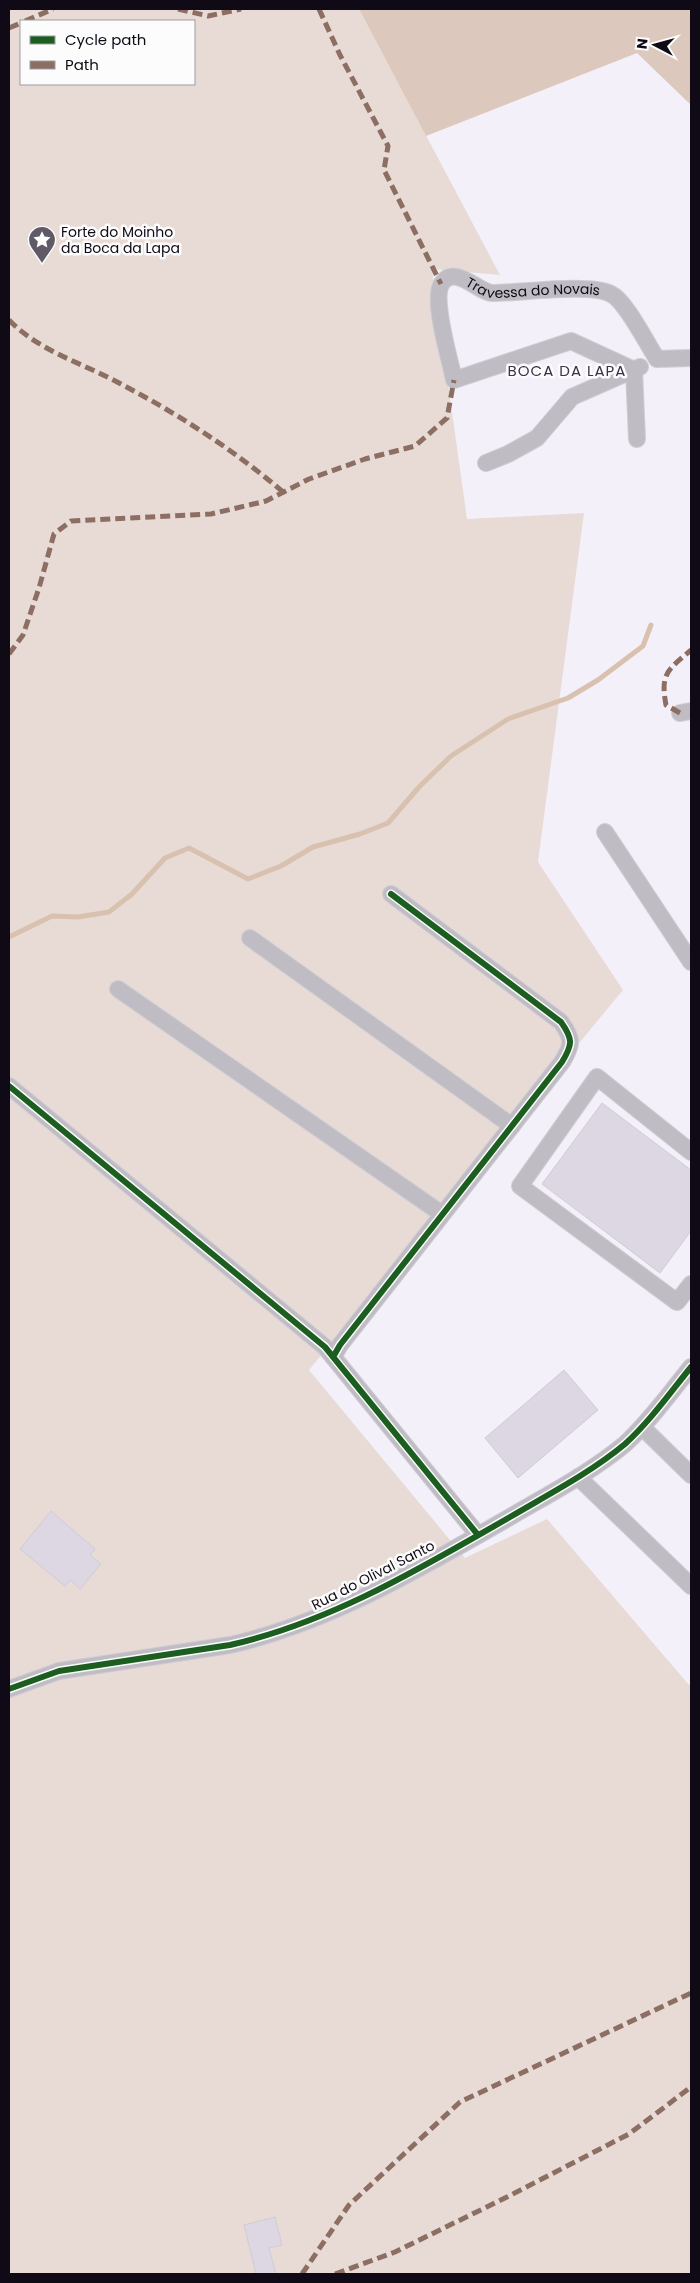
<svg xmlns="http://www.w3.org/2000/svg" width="700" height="2283" viewBox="0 0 700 2283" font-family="Poppins,sans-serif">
<rect width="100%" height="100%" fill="#f4f0fa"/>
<!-- green -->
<path fill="#e8dbd5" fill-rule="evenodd" d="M9,9H359L500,275L432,269L467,519L584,513L538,862L623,990L309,1370L465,1558L547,1519L689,1685L691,1683V2274H9ZM21,21H194V84H21Z"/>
<!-- forest -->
<path fill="#dcc8bc" d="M359,9H691V105L637,53L426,136Z"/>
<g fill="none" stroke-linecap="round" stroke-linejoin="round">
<!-- stream -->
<path stroke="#d9c1af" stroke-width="5" d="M9,937L52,916L78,917L109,912L132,894L165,858L189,848L248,879L281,866L313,847L360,834L388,823L420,786L451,756L508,719L568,698L598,680L643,646L651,625"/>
</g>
<!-- building -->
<path fill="#dcd7e2" stroke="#d0cbd6" d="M602,1103L691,1170V1231L660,1273L542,1184Z
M564,1370L598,1410L518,1478L485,1438Z
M51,1511L95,1549L90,1555L101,1564L80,1589L70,1580L65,1586L20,1549Z
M275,2217L282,2245L269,2248L276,2274H256L244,2225Z"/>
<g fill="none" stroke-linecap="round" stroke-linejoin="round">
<defs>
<g id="minor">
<path id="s1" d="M634,370L571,341L454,380C450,359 431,299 442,283C455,264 479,293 493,293C521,293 590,283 611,294C626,301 647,344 657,359L691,358"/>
<path d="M634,370L637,439"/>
<path d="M486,463L508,454L537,438L572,397L640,367"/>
<path d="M680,713L691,711"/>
<path d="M605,832L691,962"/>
<path d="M250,938L512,1126"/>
<path d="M118,989L442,1214"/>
<path d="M9,1086L325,1347L478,1535"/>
<path d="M691,1152L597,1077L520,1186L677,1302L691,1284"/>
<path d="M333,1357L340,1345L562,1062C573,1044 573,1039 561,1022L391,894"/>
<path d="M642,1427L691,1475"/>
<path d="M578,1477L691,1586"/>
<path d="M9,1689L59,1671L230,1645C331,1622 421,1568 510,1517C549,1494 590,1473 625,1444C650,1421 670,1393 691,1367"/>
</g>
</defs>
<!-- minor casing -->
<use href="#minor" stroke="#cfccd5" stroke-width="18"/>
<!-- minor -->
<use href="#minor" stroke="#bfbdc3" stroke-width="16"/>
<!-- quiet -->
<path stroke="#8d6e63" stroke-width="5" stroke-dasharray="10 5" stroke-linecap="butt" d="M178,9L208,16L241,9
M319,9L340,55L388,146L384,170L441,284
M25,21L53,9
M9,28L21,23
M9,320C40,352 83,363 121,384C178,414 234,450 283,492
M9,654L23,635L39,588L54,534L71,521L211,514L266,501L309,479L365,459L415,446L447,418L454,380
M680,713L666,705C660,673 668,670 691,650
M302,2274L349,2205L460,2102L691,1993
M335,2274L395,2252L507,2197L629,2134L691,2087"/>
<defs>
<path id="cycleway" d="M9,1086L325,1347L478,1535
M333,1357L340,1345L562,1062C573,1044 573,1039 561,1022L391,894
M9,1689L59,1671L230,1645C331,1622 421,1568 510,1517C549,1494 590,1473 625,1444C650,1421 670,1393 691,1367"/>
</defs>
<!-- cycleway casing -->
<use href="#cycleway" stroke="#fcfcfc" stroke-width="9"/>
<!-- cycleway -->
<use href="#cycleway" stroke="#1b5e20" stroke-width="6"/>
</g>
<!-- icons -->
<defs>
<symbol id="sight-pin" viewBox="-11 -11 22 30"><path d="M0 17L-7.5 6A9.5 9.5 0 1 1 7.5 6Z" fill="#5f5a65" stroke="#fcfcfc"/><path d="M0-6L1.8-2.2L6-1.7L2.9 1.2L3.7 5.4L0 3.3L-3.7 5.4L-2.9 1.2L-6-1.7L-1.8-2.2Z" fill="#fff"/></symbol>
</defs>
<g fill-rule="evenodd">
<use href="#sight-pin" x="26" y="224" width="32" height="43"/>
</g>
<g text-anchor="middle" stroke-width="5" stroke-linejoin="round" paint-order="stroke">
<!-- poi labels -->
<g font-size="14" fill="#0f0a15" stroke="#fcfcfc" text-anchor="start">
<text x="61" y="237">Forte do Moinho<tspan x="61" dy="16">da Boca da Lapa</tspan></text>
</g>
<!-- street labels -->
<g font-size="14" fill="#0f0a15" stroke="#fcfcfc">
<text dy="5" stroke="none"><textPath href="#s1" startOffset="388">Travessa do Novais</textPath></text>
<text transform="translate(373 1575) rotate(-27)" y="5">Rua do Olival Santo</text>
</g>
<!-- neighbourhood labels -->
<g font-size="15" letter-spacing="1" fill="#3e324c" stroke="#fcfcfc">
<text x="567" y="376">BOCA DA LAPA</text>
</g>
</g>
<!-- border -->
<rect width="700" height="2283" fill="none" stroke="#0f0a15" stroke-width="20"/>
<!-- legend -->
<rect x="20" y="20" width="175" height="65" fill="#fcfcfc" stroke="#9d9ba0"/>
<rect x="30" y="36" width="25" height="8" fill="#1b5e20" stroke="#9d9ba0"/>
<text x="65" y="45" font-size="15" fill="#0f0a15">Cycle path</text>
<rect x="30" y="61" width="25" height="8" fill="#8d6e63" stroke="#9d9ba0"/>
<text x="65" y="70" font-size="15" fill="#0f0a15">Path</text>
<!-- north arrow -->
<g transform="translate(655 45) rotate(276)" stroke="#fcfcfc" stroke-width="4" paint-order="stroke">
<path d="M0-4L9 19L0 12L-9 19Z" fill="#0f0a15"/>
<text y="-8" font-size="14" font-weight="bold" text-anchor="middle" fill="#0f0a15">N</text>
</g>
</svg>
